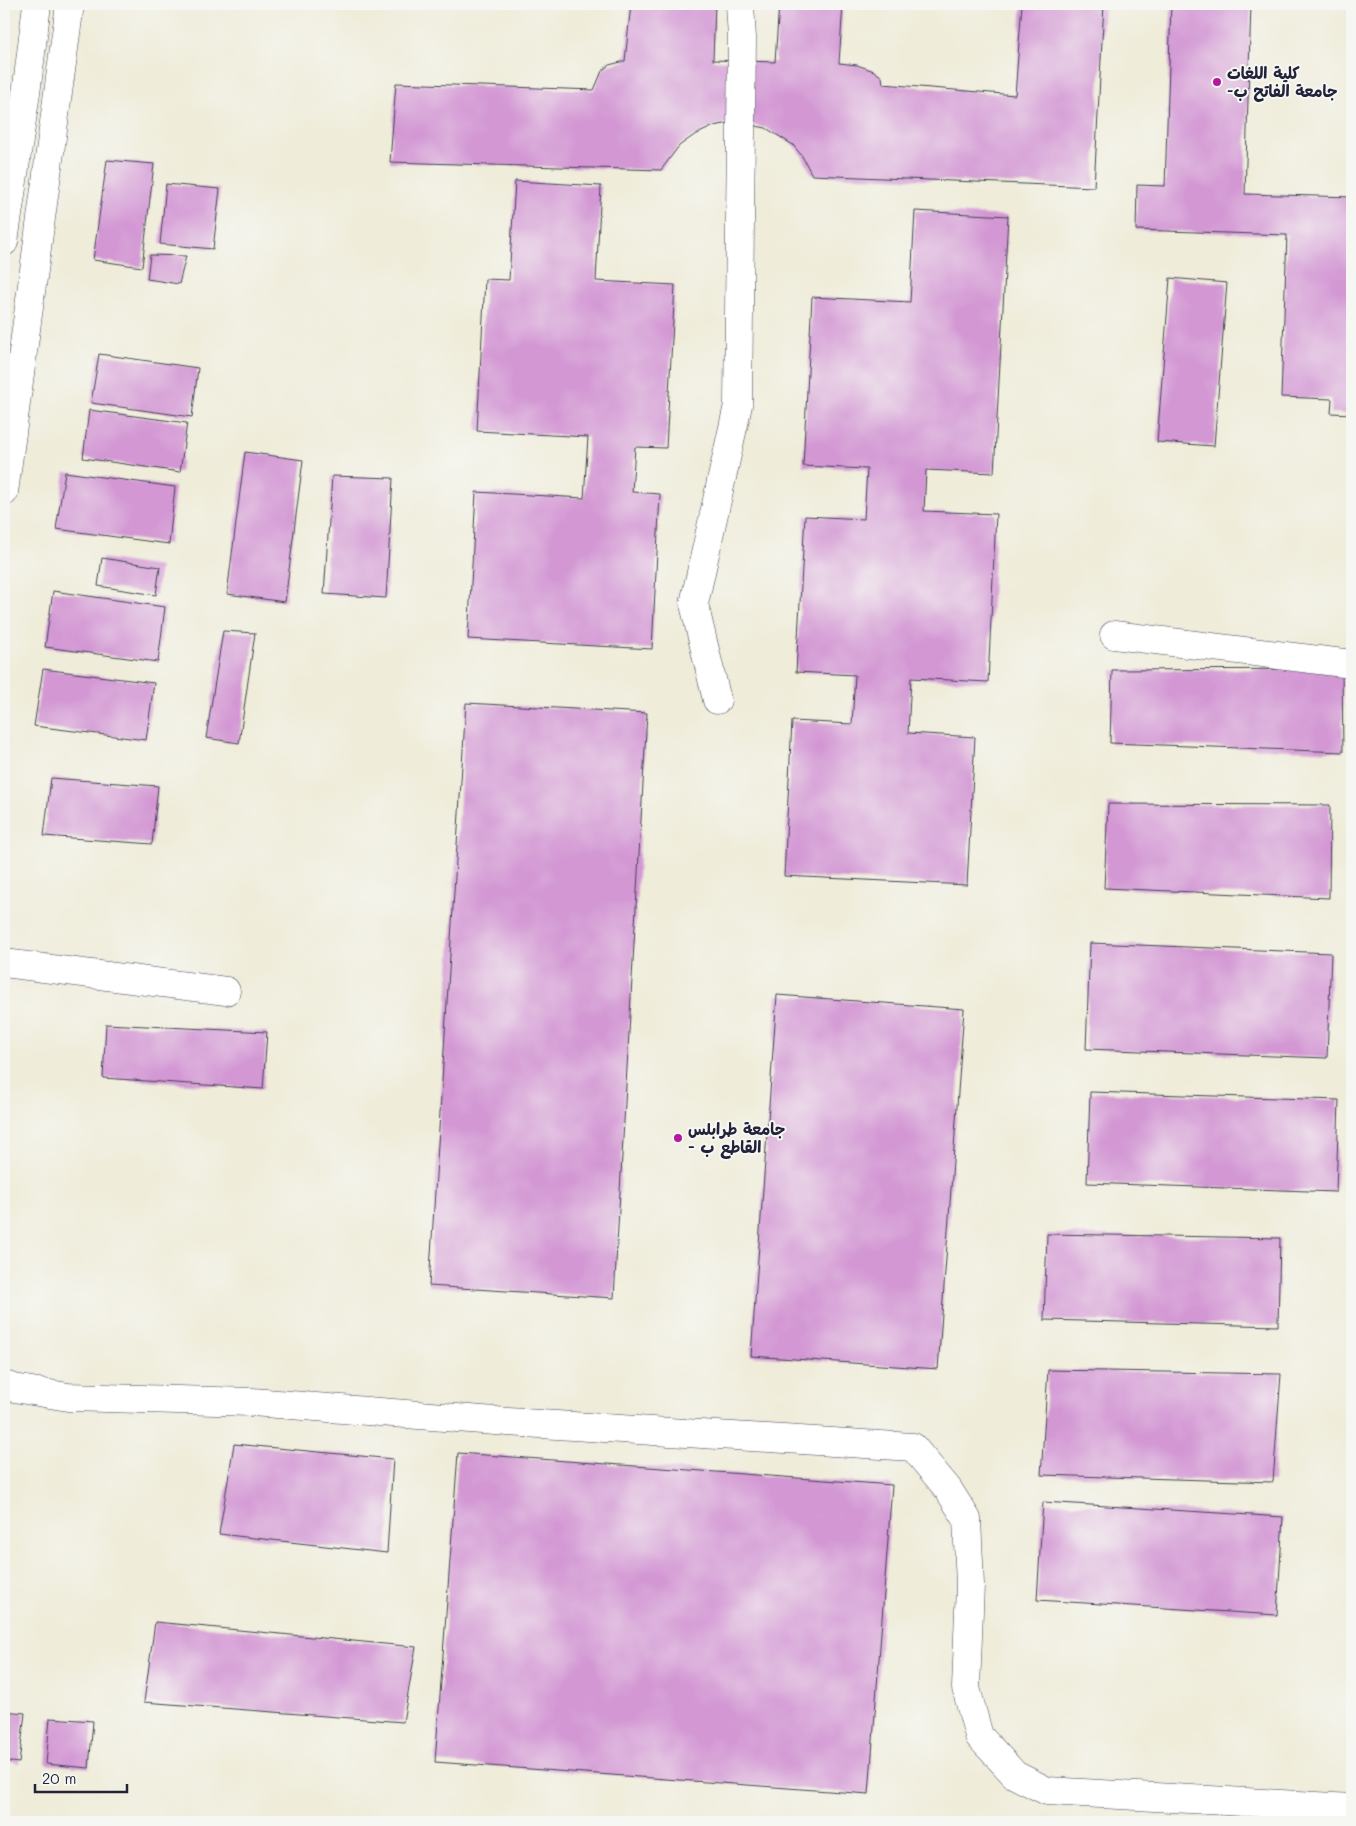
<svg xmlns="http://www.w3.org/2000/svg" width="1356" height="1826" viewBox="0 0 1356 1826" font-family="Mali,'Playpen Sans Arabic',sans-serif">
<rect width="100%" height="100%" fill="#f6f6f2"/>
<filter id="ink" filterUnits="userSpaceOnUse"><feTurbulence type="fractalNoise" baseFrequency=".02" numOctaves="2"/><feDisplacementMap in="SourceGraphic" scale="10" xChannelSelector="R" yChannelSelector="G"/><feConvolveMatrix kernelMatrix="1 2 1 2 8 2 1 2 1" color-interpolation-filters="sRGB"/></filter>
<filter id="wash" filterUnits="userSpaceOnUse"><feTurbulence type="fractalNoise" baseFrequency=".0096" numOctaves="4" result="noise"/><feDisplacementMap in="SourceGraphic" scale="20" xChannelSelector="R" yChannelSelector="G"/><feGaussianBlur stdDeviation="1.12" result="paint"/><feColorMatrix in="noise" values="0 0 0 0 0 0 0 0 0 0 0 0 0 0 0 0 0 1.4 0 .05"/><feComposite in="paint" operator="in"/></filter>
<g filter="url(#wash)">
<rect width="100%" height="100%" fill="#efecd9"/>
<g id="blocks">
<!-- building -->
<path fill="#d398d4" d="M631,4H715L713,60L775,62L779,4H843L839,63L857,65L874,71L882,77L883,84L1015,95L1022,4H1104L1094,187L812,175L802,156L793,145L766,128L735,122L714,126L693,136L679,146L661,170L390,162L396,83L594,90L602,71L609,65L625,61Z
M1171,4H1251L1245,194L1352,197V414L1331,413L1332,399L1281,397L1287,235L1136,230L1137,185L1165,186Z
M107,160L154,164L142,267L93,260Z
M515,181L601,186L596,281L675,285L666,448L635,447L632,492L660,494L652,649L468,639L476,492L584,498L588,437L477,431L485,279L509,280Z
M166,184L220,189L213,249L160,244Z
M915,211L1008,216L994,473L926,470L924,511L996,514L988,682L911,678L908,733L975,737L967,885L784,876L792,721L852,724L855,675L796,672L805,516L864,519L867,469L803,466L812,297L910,302Z
M150,255L186,256L179,284L147,279Z
M1170,278L1227,283L1214,446L1157,442Z
M99,354L198,368L192,417L91,403Z
M89,410L187,423L180,472L83,458Z
M245,452L303,460L285,602L227,594Z
M65,472L175,487L169,544L56,529Z
M332,476L393,478L386,598L324,594Z
M102,558L160,567L156,595L98,586Z
M53,591L165,607L158,662L45,647Z
M223,631L255,633L239,743L206,738Z
M43,669L154,683L146,740L34,726Z
M1342,669L1343,752L1110,743L1112,670Z
M466,703L647,713L614,1298L429,1286Z
M51,778L158,786L152,844L44,836Z
M1108,804L1330,805L1329,898L1104,888Z
M1090,943L1331,953L1327,1058L1086,1049Z
M777,995L964,1009L938,1369L751,1356Z
M106,1024L267,1032L263,1089L103,1078Z
M1090,1092L1339,1100L1336,1192L1087,1183Z
M1047,1234L1280,1238L1278,1326L1044,1320Z
M1048,1370L1281,1374L1273,1482L1041,1475Z
M234,1444L393,1459L387,1553L219,1534Z
M458,1453L892,1485L869,1794L435,1762Z
M1043,1502L1283,1517L1277,1615L1037,1600Z
M155,1622L416,1647L403,1722L144,1702Z
M4,1711L25,1713L19,1763L4,1761Z
M50,1718L93,1721L89,1768L46,1764Z"/>
</g>
</g>
<g filter="url(#ink)">
<use href="#blocks" fill-opacity="0" stroke="#414053" stroke-width="1"/>
<g fill="none" stroke-linecap="round" stroke-linejoin="round">
<defs>
<path id="minor" d="M4,242L27,86L37,4
M4,492L70,4
M1114,635L1352,664
M717,700L694,604L738,405L742,38L740,4
M4,963L226,991
M4,1385L14,1388L68,1397L252,1402L508,1422L913,1447L948,1489L967,1519L970,1585L966,1688L979,1736L1015,1775L1047,1791L1352,1808"/>
</defs>
<!-- minor casing -->
<use href="#minor" stroke="#414053" stroke-width="29"/>
<!-- minor -->
<use href="#minor" stroke="#fff" stroke-width="28"/>
</g>
</g>
<!-- markers -->
<g fill="#b5179e" stroke="#f6f6f2" stroke-width="2">
<circle cx="1217" cy="82" r="5"/>
<circle cx="678" cy="1138" r="5"/>
</g>
<g text-anchor="middle" stroke-width="4" stroke-linejoin="round" paint-order="stroke">
<!-- poi labels -->
<g font-size="16" font-weight="bold" fill="#22223b" stroke="#f6f6f2" text-anchor="start">
<text x="1227" y="79">كلية اللغات<tspan x="1227" dy="18">-جامعة الفاتح ب</tspan></text>
<text x="688" y="1135">جامعة طرابلس<tspan x="688" dy="18">- القاطع ب</tspan></text>
</g>
</g>
<!-- margin -->
<rect width="1356" height="1826" fill="none" stroke="#f6f6f2" stroke-width="20"/>
<!-- scale -->
<path d="M35 1784v8h92v-8" fill="none" stroke="#22223b" stroke-width="2.5"/>
<text x="42" y="1784" font-size="15" fill="#22223b" stroke="#f6f6f2" stroke-width="4" paint-order="stroke">20 m</text>
</svg>
